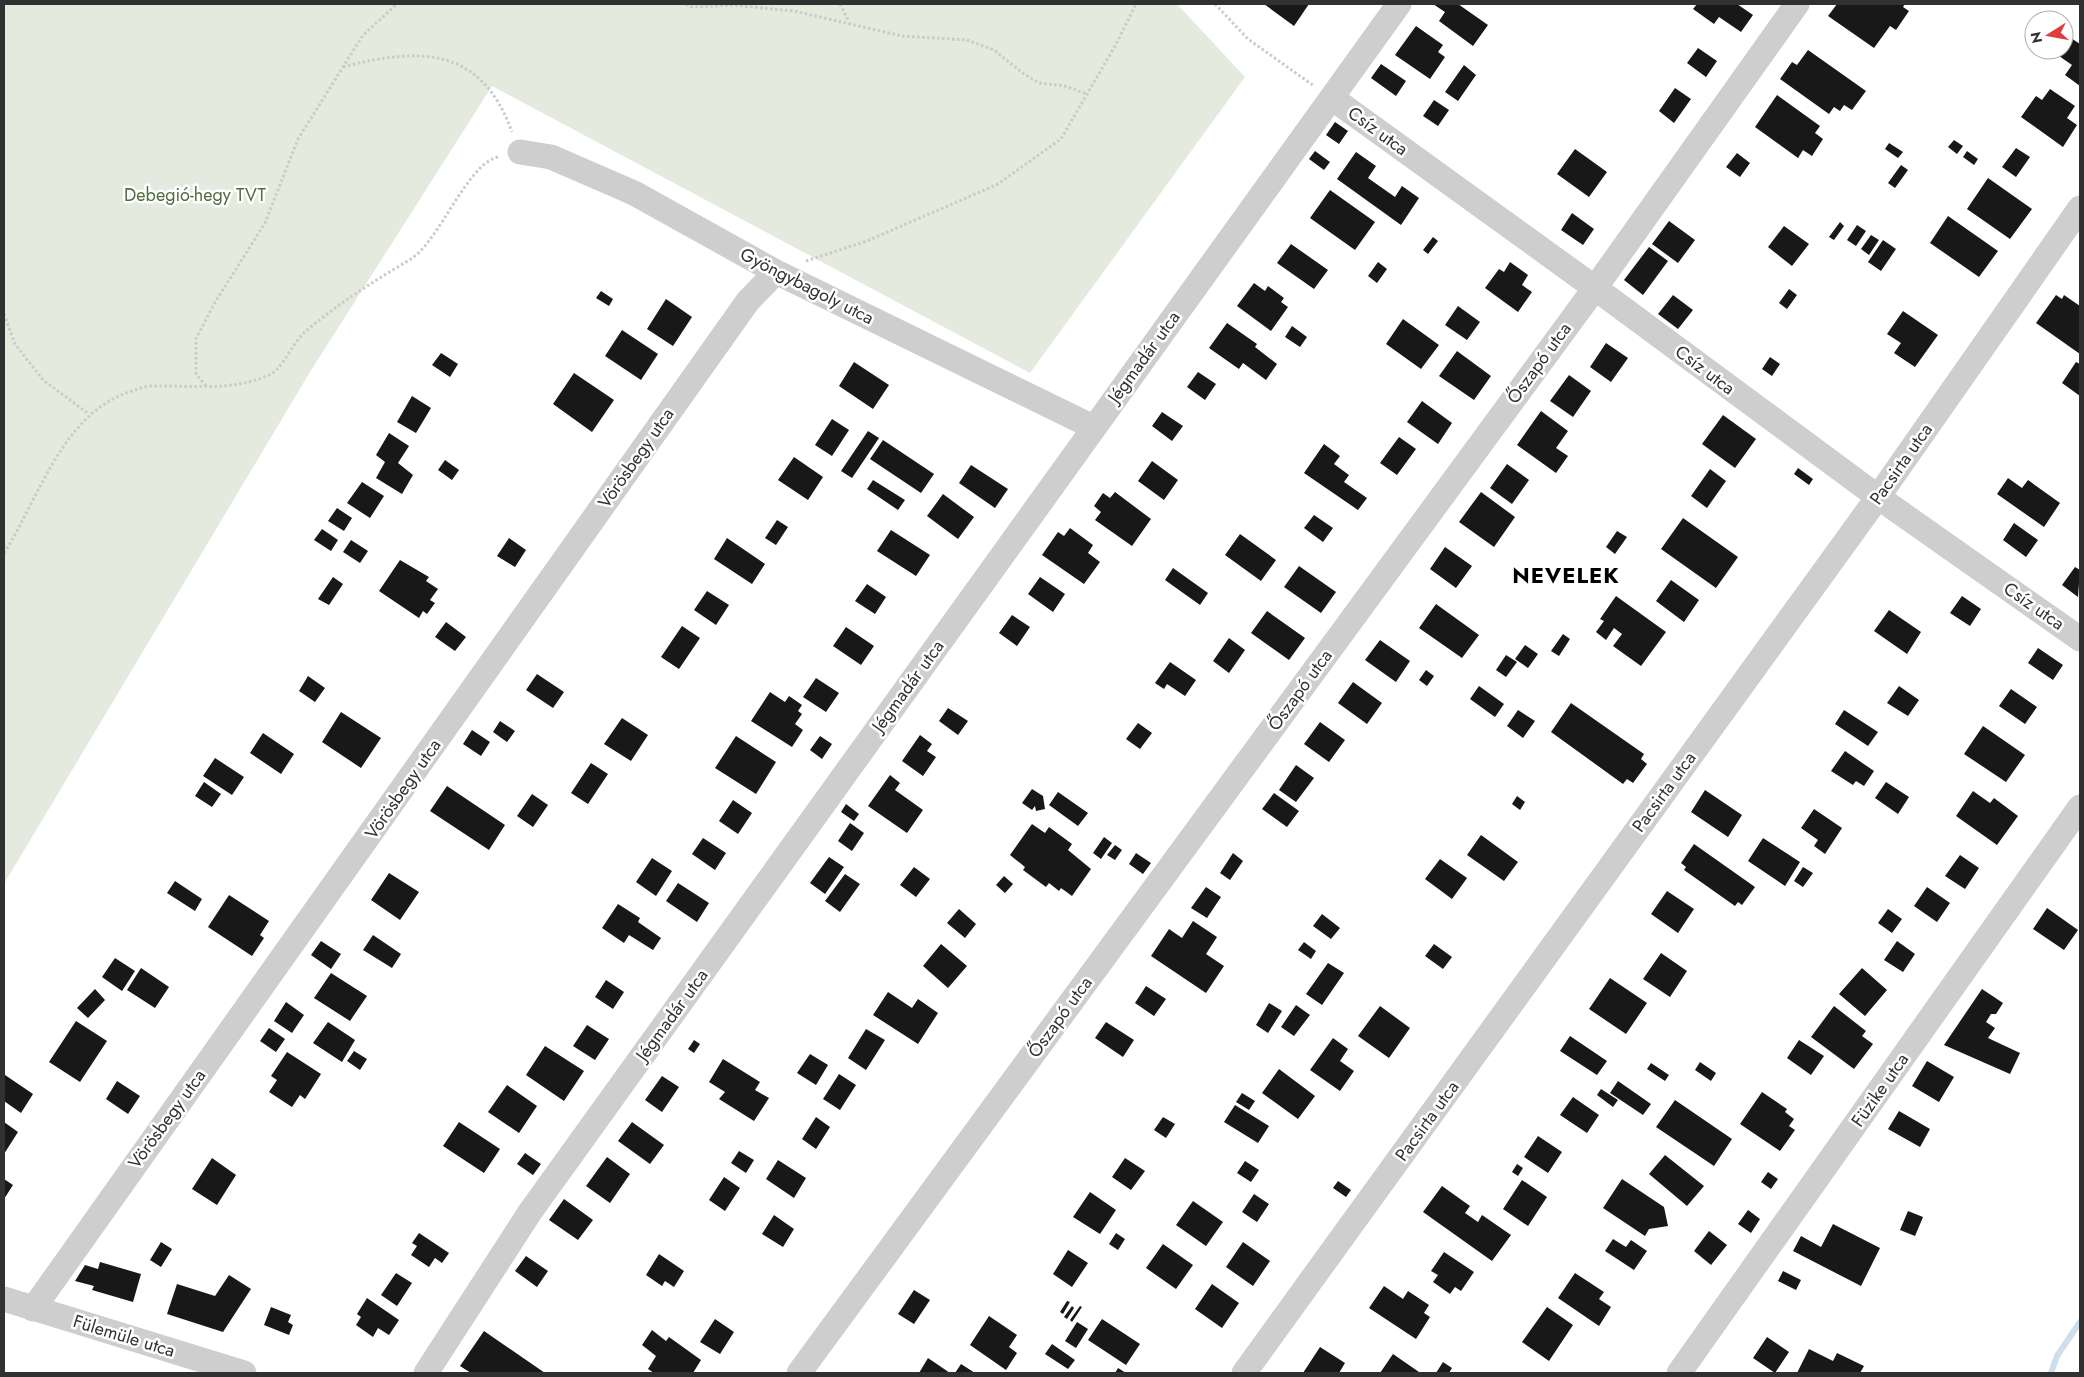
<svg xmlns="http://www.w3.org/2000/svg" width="2084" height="1377" viewBox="0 0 2084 1377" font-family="Jost,sans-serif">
<rect width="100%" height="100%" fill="#fff"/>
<!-- green -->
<path fill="#e4eadd" d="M4,4H1177L1245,77L1030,373L492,86L310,372L4,884Z"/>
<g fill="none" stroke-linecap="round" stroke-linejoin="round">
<!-- stream -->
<path stroke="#cedeec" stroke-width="6" d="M2051,1373L2057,1356L2080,1322"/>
</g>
<!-- building -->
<path fill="#181818" d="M1264,4H1309L1294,26Z
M1433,4H1458L1488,25L1473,46L1439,21L1445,12Z
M1697,4H1737L1753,15L1741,32L1719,17L1714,24L1693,9Z
M1837,4H1905L1903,7L1909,11L1896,30L1890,26L1874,48L1828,16Z
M1416,26L1443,45L1438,52L1445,57L1430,79L1395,55Z
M2071,38L2080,44V86L2065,75L2072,65L2059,56Z
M1698,48L1717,61L1706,77L1687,63Z
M1808,50L1866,91L1852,110L1844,105L1840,111L1834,107L1829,114L1780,79L1792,62L1797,65Z
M1381,64L1406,81L1396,96L1371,78Z
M1464,65L1476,75L1458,101L1445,92Z
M1675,88L1691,99L1674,123L1659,111Z
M2050,89L2075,106L2067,118L2077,125L2063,147L2021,117L2036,96L2042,100Z
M1777,95L1820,126L1815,133L1823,139L1812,156L1803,150L1798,158L1755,127Z
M1434,100L1449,110L1438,126L1423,116Z
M1335,122L1348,131L1339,144L1326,135Z
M1954,140L1963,146L1957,154L1948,147Z
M1889,143L1903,152L1898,158L1885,149Z
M2016,148L2030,157L2016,177L2002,167Z
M1575,149L1607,172L1589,197L1557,174Z
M1315,151L1330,162L1324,170L1309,159Z
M1967,151L1978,159L1974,165L1963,157Z
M1356,152L1376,166L1368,178L1395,197L1402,186L1419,198L1401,225L1337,179Z
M1737,153L1750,163L1740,177L1726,167Z
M1901,165L1908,170L1895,188L1888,183Z
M1988,178L2032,209L2010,239L1967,209Z
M1330,190L1375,222L1355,250L1310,218Z
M1572,213L1594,229L1583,245L1561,230Z
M1948,216L1998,251L1979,277L1930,243Z
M1669,221L1695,240L1678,263L1652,244Z
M1840,222L1844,226L1834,240L1829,237Z
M1857,225L1866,231L1856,246L1847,240Z
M1784,226L1809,244L1792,266L1768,247Z
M1871,235L1879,240L1869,255L1861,249Z
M1433,237L1438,241L1428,254L1423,250Z
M1883,240L1896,249L1881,271L1868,262Z
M1291,244L1328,270L1314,289L1277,263Z
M1649,247L1668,261L1643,295L1624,280Z
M1378,262L1387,269L1377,283L1368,276Z
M1510,262L1528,275L1522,285L1532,292L1518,312L1485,288L1499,269L1504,272Z
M1254,283L1265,291L1268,286L1284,298L1281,302L1288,307L1271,331L1237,306Z
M1789,289L1797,295L1787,309L1779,303Z
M601,291L613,299L609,306L596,298Z
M1673,295L1693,310L1678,329L1658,314Z
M2056,295L2062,299L2064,295L2080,306V354L2036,323Z
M666,299L692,317L673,346L647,329Z
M1458,306L1480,322L1467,340L1445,325Z
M1903,311L1938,335L1915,367L1894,353L1901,343L1887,334Z
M1403,319L1439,345L1421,369L1386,344Z
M1227,323L1257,344L1255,347L1277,364L1266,380L1243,363L1239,369L1209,348Z
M1292,326L1307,337L1300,347L1285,337Z
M622,330L658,354L641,380L605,356Z
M1606,343L1628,358L1611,382L1590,367Z
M1457,351L1491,376L1474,400L1439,376Z
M441,353L458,364L450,377L432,365Z
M1770,357L1780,364L1772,376L1762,369Z
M854,362L889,385L873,409L839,386Z
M2076,362L2080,364V396L2062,383Z
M1198,372L1216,384L1205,400L1187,387Z
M574,373L614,400L592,432L553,404Z
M1569,375L1591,391L1573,417L1550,401Z
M412,396L431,408L416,433L397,422Z
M1422,401L1452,423L1438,444L1407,422Z
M1541,411L1568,431L1556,448L1568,456L1556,473L1517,445Z
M1162,412L1183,426L1172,441L1152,426Z
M1723,415L1756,439L1735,468L1702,444Z
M832,419L849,430L832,456L815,445Z
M868,431L879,438L852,478L841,471Z
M389,433L409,446L398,463L413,475L402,494L376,478L385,462L376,455Z
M1399,437L1416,449L1397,475L1380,463Z
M883,440L934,474L921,493L870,459Z
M1324,444L1340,456L1334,464L1349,475L1344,482L1367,498L1358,510L1304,473Z
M794,457L823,477L808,500L778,480Z
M445,460L459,470L452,480L438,470Z
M1152,461L1178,480L1164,500L1138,481Z
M1507,464L1529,480L1512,504L1490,488Z
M971,465L1008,489L995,508L959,483Z
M1798,468L1813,479L1809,485L1794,474Z
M1710,469L1726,481L1707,508L1691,496Z
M2008,478L2022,488L2028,480L2060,503L2044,527L1997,494Z
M873,480L905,500L898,510L867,489Z
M362,482L384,496L370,518L347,503Z
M1115,492L1151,519L1132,546L1095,520L1101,512L1094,506L1103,493L1110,498Z
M1481,492L1515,517L1494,547L1459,522Z
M943,494L974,517L958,539L927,516Z
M337,508L352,518L344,531L328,521Z
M1314,515L1333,528L1323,542L1304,528Z
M1683,518L1738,557L1716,588L1661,549Z
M777,520L788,527L776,545L765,538Z
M2014,523L2038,540L2026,557L2003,540Z
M1070,528L1093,545L1088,553L1100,562L1084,584L1042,555L1058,532L1064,536Z
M322,529L338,540L331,551L314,540Z
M891,530L930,555L916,576L877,551Z
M1617,531L1627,537L1615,554L1606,547Z
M1240,534L1276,560L1261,581L1225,555Z
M509,538L526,550L515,567L497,556Z
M727,538L765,564L752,584L714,559Z
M351,540L368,551L360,563L343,552Z
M1445,547L1472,566L1456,588L1430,569Z
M400,560L429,577L426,581L438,589L430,600L435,603L427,614L423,611L419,618L379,591Z
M1299,566L1336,592L1321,613L1284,587Z
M2075,567L2080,570L2078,597L2062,585Z
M1173,568L1208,593L1200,605L1165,580Z
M333,577L343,584L329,605L318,599Z
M1040,577L1065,594L1053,612L1028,594Z
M1671,580L1699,600L1684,622L1656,601Z
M867,584L886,597L875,614L855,601Z
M707,591L729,605L716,625L694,610Z
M1616,596L1666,632L1641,666L1613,646L1622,634L1614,628L1606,640L1596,632L1604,621L1600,619Z
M1962,596L1981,609L1970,626L1950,613Z
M1436,604L1479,635L1462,658L1419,628Z
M1889,610L1921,632L1907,654L1874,631Z
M1267,611L1305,638L1289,660L1251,633Z
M1012,615L1030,627L1017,646L999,633Z
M446,622L466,637L455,651L435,637Z
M682,626L700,638L679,669L661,657Z
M846,627L874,646L861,665L833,646Z
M1563,634L1570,639L1559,656L1551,651Z
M1229,638L1245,650L1229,673L1213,661Z
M1380,640L1410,661L1396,682L1365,660Z
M1525,645L1538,654L1528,668L1515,659Z
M2038,648L2063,665L2053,680L2028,663Z
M1506,655L1517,662L1506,677L1496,670Z
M1170,662L1196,680L1185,696L1167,684L1164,689L1155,683Z
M1426,670L1434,676L1427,686L1419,680Z
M537,674L564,692L553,708L526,690Z
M308,676L325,688L315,702L299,691Z
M816,678L839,693L826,712L803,697Z
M1353,682L1382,703L1367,724L1338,703Z
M1479,686L1504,704L1495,717L1470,699Z
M1899,686L1919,700L1908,716L1887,703Z
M2011,689L2037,707L2025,724L1999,706Z
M770,692L785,702L789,696L802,705L798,711L802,714L795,724L803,730L792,747L751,721Z
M1571,703L1644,754L1641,759L1647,764L1633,783L1627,779L1623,784L1551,732Z
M948,708L968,721L958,735L939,721Z
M1518,710L1535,721L1523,738L1507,726Z
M1844,710L1878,732L1868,746L1835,724Z
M341,712L381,738L361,768L322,742Z
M622,718L648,735L631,761L604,744Z
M500,721L515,731L507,742L493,732Z
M1320,722L1345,740L1329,762L1304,744Z
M1138,723L1152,733L1140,749L1126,739Z
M1983,726L2025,755L2006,782L1964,754Z
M472,730L490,742L481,756L463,744Z
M263,733L294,754L281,774L250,753Z
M920,735L932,744L927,751L936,757L923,776L902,761Z
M736,736L776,762L756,794L715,768Z
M820,736L832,744L822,759L810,750Z
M1845,751L1874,771L1864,786L1856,781L1853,785L1831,771Z
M215,758L244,777L232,795L203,776Z
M591,763L608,774L588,804L571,793Z
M1296,765L1314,778L1296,802L1279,790Z
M890,775L900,783L895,790L923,810L907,833L868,806Z
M204,782L221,794L212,807L195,796Z
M1886,782L1909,797L1898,814L1875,798Z
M447,786L505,825L489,850L430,811Z
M1032,789L1043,796L1045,809L1036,811L1035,806L1032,810L1022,803Z
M1705,790L1742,815L1728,837L1691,812Z
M1973,791L1990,803L1994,798L2018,816L1997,845L1956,816Z
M1058,792L1088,813L1078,826L1049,805Z
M1274,793L1299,811L1287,827L1262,809Z
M532,794L548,805L533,827L517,816Z
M1517,796L1525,802L1520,810L1512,804Z
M733,800L752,813L738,834L719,821Z
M846,804L859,814L854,821L841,812Z
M1814,809L1842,828L1825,854L1814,846L1818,840L1801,828Z
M850,823L864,833L852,851L838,841Z
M1032,824L1045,833L1049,827L1072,844L1068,850L1091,869L1072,896L1061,888L1059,891L1049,883L1046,887L1023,870L1025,867L1010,855Z
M1481,835L1518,862L1504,881L1467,855Z
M1104,837L1112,843L1101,859L1093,853Z
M703,838L726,853L715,870L692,854Z
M1763,838L1800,862L1785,886L1748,861Z
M1694,844L1755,887L1742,905L1738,902L1735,906L1684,870L1686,867L1681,863Z
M1115,845L1122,850L1115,860L1107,855Z
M1136,853L1151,863L1143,874L1129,864Z
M1233,853L1243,861L1230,880L1220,873Z
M1960,855L1979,868L1965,889L1945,876Z
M829,857L844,867L825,894L810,883Z
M652,858L672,871L656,896L636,882Z
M1440,859L1467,878L1452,899L1425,879Z
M914,867L930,879L916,897L900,885Z
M1803,867L1813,873L1803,887L1794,881Z
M389,873L419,892L400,920L371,900Z
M845,874L860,884L840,912L825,901Z
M1004,876L1013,884L1005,893L996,885Z
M175,881L202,899L195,911L167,893Z
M678,883L709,903L697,922L666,901Z
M1206,887L1221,897L1207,918L1191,908Z
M1927,887L1950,903L1937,922L1914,906Z
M1667,891L1694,909L1678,933L1651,914Z
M229,895L269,921L260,935L264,938L252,956L208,927Z
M618,904L640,918L638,922L661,938L653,950L629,935L624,943L602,928Z
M2047,908L2078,930L2064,950L2033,929Z
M959,909L976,924L965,938L947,923Z
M1888,909L1902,919L1892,933L1878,923Z
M1322,914L1340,928L1331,939L1313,926Z
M1193,921L1217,937L1206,954L1224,966L1206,993L1151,956L1169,929L1182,938Z
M373,935L401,954L392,968L363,950Z
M321,941L341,954L331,969L311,955Z
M1897,941L1915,954L1903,972L1884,960Z
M1304,942L1316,951L1311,959L1298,950Z
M941,944L967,966L948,988L923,966Z
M1434,944L1452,957L1443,969L1425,956Z
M1661,953L1687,971L1670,997L1643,979Z
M115,958L135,971L122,991L102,977Z
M1328,963L1344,973L1322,1005L1306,994Z
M141,968L169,987L155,1008L127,990Z
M1862,968L1887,990L1865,1016L1839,994Z
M331,973L367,996L350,1021L314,998Z
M1610,978L1647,1003L1626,1034L1589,1009Z
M606,980L624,992L613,1009L595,997Z
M1146,986L1166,999L1154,1016L1135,1003Z
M95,989L105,1000L88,1018L77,1008Z
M1982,989L2003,1003L1996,1014H1991L1986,1022L1995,1028L1988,1038L2020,1053L2010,1074L1944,1045Z
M888,992L912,1008L918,999L938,1013L918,1044L873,1015Z
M286,1002L304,1015L292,1033L274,1021Z
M1269,1003L1282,1011L1268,1033L1256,1025Z
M1296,1005L1310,1015L1294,1036L1281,1027Z
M1380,1006L1410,1028L1389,1058L1358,1036Z
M1834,1006L1866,1031L1862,1036L1873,1044L1854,1069L1811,1037Z
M76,1021L107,1041L80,1082L49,1062Z
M328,1022L355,1040L342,1062L313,1043Z
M1106,1022L1134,1040L1123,1057L1095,1038Z
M587,1025L609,1039L595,1060L573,1046Z
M269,1028L285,1039L276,1052L260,1041Z
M866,1029L885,1040L866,1070L848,1058Z
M1570,1036L1607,1061L1597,1075L1560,1051Z
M1333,1038L1348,1049L1340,1061L1354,1071L1340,1091L1310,1070Z
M694,1040L700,1044L694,1053L688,1049Z
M1799,1040L1824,1056L1811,1075L1787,1058Z
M545,1046L584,1071L564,1101L526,1075Z
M354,1051L367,1059L360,1070L347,1061Z
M287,1052L321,1074L305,1099L300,1095L292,1107L269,1092L277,1080L271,1076Z
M810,1054L828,1065L816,1085L797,1073Z
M723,1059L760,1082L755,1090L769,1098L754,1121L719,1099L725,1092L709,1082Z
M1927,1061L1954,1077L1939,1102L1912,1086Z
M1700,1062L1716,1073L1711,1081L1695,1070Z
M1651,1063L1669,1075L1665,1081L1647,1069Z
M1279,1069L1315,1096L1298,1119L1262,1093Z
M839,1074L856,1085L840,1110L823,1099Z
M5,1075L33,1094L21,1113L4,1101Z
M662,1076L679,1087L662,1112L645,1100Z
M117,1081L140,1096L128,1114L106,1099Z
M1618,1081L1651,1104L1643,1115L1610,1093Z
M507,1085L537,1106L519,1133L488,1112Z
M1601,1089L1618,1100L1613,1107L1597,1095Z
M1762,1092L1787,1109L1785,1112L1794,1119L1789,1126L1795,1130L1780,1151L1740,1124Z
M1242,1093L1255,1101L1249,1110L1236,1102Z
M1573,1097L1599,1115L1587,1133L1560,1115Z
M1675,1100L1732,1139L1714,1166L1656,1127Z
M1235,1105L1269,1126L1258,1143L1224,1122Z
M1899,1111L1930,1129L1920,1147L1888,1129Z
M816,1117L830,1127L816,1149L802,1139Z
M1163,1117L1175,1124L1166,1138L1154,1130Z
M4,1122L18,1132L4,1154Z
M459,1122L500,1149L484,1173L443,1146Z
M632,1122L664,1145L650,1164L618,1141Z
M1538,1136L1562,1152L1548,1173L1524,1157Z
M739,1151L754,1160L746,1173L731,1163Z
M525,1153L541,1164L533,1175L517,1164Z
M1665,1155L1704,1186L1687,1206L1649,1174Z
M607,1157L630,1174L610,1203L586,1186Z
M212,1158L236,1175L217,1205L192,1189Z
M1125,1158L1145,1171L1131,1190L1112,1177Z
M778,1160L806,1178L794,1198L766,1179Z
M1245,1161L1259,1170L1251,1182L1237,1173Z
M1517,1164L1523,1168L1518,1176L1512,1172Z
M1768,1172L1778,1179L1771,1189L1761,1182Z
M724,1177L740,1188L725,1211L709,1200Z
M4,1179L13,1185L4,1199Z
M1622,1179L1664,1207L1668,1226L1649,1229L1645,1236L1603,1208Z
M1522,1180L1547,1197L1528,1226L1503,1209Z
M1338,1181L1351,1190L1346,1197L1333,1188Z
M1442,1186L1470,1206L1465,1213L1478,1222L1482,1215L1511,1235L1492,1261L1423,1212Z
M1090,1192L1116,1210L1100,1234L1073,1217Z
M1254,1194L1269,1204L1257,1222L1242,1212Z
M564,1199L593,1220L578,1240L549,1220Z
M1193,1201L1223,1222L1206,1246L1176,1225Z
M1748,1210L1760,1219L1751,1233L1738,1224Z
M1908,1211L1923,1217L1915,1236L1900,1230Z
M774,1215L794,1229L783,1247L762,1234Z
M1833,1224L1880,1248L1861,1286L1793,1251L1801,1236L1821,1247Z
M1709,1231L1727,1245L1711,1265L1694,1251Z
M419,1233L449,1253L442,1263L435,1258L429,1267L411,1255L417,1246L412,1243Z
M1116,1233L1125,1239L1118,1250L1109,1244Z
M1613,1239L1626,1247L1631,1240L1647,1251L1634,1270L1605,1251Z
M161,1242L172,1249L161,1267L150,1260Z
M1243,1242L1270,1261L1253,1286L1226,1267Z
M1163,1244L1193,1265L1176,1289L1146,1268Z
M1068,1250L1088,1263L1072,1287L1053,1274Z
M1444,1252L1474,1272L1461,1291L1455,1287L1450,1294L1433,1282L1438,1275L1431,1271Z
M659,1254L684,1271L674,1287L665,1281L662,1286L646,1275Z
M526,1256L548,1271L537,1287L515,1271Z
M100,1262L141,1274L133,1302L92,1290L94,1286L75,1281L85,1265L98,1269Z
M1783,1271L1801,1280L1796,1290L1778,1281Z
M396,1273L412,1283L397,1306L381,1295Z
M1575,1273L1604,1292L1599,1299L1611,1307L1599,1326L1558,1298Z
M229,1275L251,1289L223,1332L167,1314L177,1284L215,1296Z
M1212,1284L1239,1303L1222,1328L1195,1309Z
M1384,1286L1403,1299L1408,1291L1429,1305L1424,1313L1430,1317L1416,1339L1369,1308Z
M914,1290L930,1300L914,1324L898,1314Z
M367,1298L399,1320L389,1335L378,1328L373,1337L356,1325L361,1317L357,1314Z
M1067,1301L1070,1302L1063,1314L1060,1312Z
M1072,1306L1074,1308L1067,1319L1064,1317Z
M1080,1306L1082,1307L1072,1322L1070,1320Z
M271,1307L291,1315L288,1322L293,1325L289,1335L264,1325Z
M1547,1307L1573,1325L1549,1361L1522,1342Z
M989,1316L1017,1335L1009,1347L1017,1353L1006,1370L970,1345Z
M715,1319L734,1332L720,1354L700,1342Z
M1102,1319L1140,1344L1126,1365L1088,1340Z
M1077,1322L1088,1329L1076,1348L1065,1341Z
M652,1330L666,1341L669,1337L701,1360L693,1373H654L648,1369L656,1356L642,1345Z
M484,1331L545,1373H471L460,1366Z
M1767,1337L1789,1352L1775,1373L1753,1358Z
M1052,1344L1075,1360L1068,1369L1045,1354Z
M1320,1347L1345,1363L1339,1373H1303Z
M1809,1349L1833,1361L1837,1353L1864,1366L1860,1373H1797Z
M1393,1354L1419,1372L1418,1373H1380Z
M928,1358L950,1373H919Z
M1443,1362L1452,1368L1449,1373H1436Z
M961,1364L975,1373H955Z
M1118,1368L1126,1373H1115Z"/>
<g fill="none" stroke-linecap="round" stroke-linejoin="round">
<!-- path -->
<path stroke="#cbcbcb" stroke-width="3" stroke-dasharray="2.5 2.5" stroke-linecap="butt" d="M686,4L692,7L732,5L794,11L902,36L967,40L994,50L1024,74L1039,83L1065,86L1087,94
M840,4L849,22
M1215,4L1248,39L1314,86
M343,67C420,47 481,46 512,132
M806,261L867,241L998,184L1061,139L1115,46L1136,4
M4,314L15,344L43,380L89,414
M206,386L196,374V339L214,304L265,223L298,139L363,35L397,4
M4,553C40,497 62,413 132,391C138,389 144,387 150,386C190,385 232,392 269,375C282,370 293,342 305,332C337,304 374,281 411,259C440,240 467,164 498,157"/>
<!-- minor -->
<path stroke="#cecece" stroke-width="25" d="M1332,98L1595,288L1878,497L2080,639
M520,152L551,157L634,193L776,272L1093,427
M4,1299L244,1373
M33,1309L748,301L776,272
M426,1373L530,1212L1399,4
M799,1373L1595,288L1797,4
M1244,1373L1878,497L2080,208
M1679,1373L2080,807"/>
</g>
<g text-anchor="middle" stroke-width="5" stroke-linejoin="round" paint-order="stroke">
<!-- street labels -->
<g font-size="18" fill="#313131" stroke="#fff">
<text transform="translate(1378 131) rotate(36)" y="6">Csíz utca</text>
<text transform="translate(807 286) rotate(27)" y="6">Gyöngybagoly utca</text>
<text transform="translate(1144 357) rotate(-54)" y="6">Jégmadár utca</text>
<text transform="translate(1539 363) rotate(-54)" y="6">Őszapó utca</text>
<text transform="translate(1705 370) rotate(37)" y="6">Csíz utca</text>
<text transform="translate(636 458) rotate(-55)" y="6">Vörösbegy utca</text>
<text transform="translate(1901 464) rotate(-55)" y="6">Pacsirta utca</text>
<text transform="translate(2034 606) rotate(35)" y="6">Csíz utca</text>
<text transform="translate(908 686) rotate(-54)" y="6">Jégmadár utca</text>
<text transform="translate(1300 690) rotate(-54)" y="6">Őszapó utca</text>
<text transform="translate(403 789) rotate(-55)" y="6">Vörösbegy utca</text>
<text transform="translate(1664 792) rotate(-54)" y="6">Pacsirta utca</text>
<text transform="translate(672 1015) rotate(-54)" y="6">Jégmadár utca</text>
<text transform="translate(1060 1017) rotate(-54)" y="6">Őszapó utca</text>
<text transform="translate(1880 1090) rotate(-55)" y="6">Füzike utca</text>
<text transform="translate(167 1119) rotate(-54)" y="6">Vörösbegy utca</text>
<text transform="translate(1427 1121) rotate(-54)" y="6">Pacsirta utca</text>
<text transform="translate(124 1336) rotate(17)" y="6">Fülemüle utca</text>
</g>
<!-- park labels -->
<g font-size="18" fill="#526c40" stroke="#fff">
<text x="195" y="201">Debegió-hegy TVT</text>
</g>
<!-- district labels -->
<g font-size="22" font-weight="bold" letter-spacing="1" fill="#000" stroke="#fff">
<text x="1566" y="583">NEVELEK</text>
</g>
</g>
<!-- border -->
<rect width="2084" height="1377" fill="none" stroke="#313131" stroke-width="10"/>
<!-- north arrow -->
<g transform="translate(2049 35) rotate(259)"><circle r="24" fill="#ffffff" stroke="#adadad"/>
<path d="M0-4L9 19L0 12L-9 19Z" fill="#e03c3e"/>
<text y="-8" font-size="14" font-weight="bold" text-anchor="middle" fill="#313131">N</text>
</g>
</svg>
